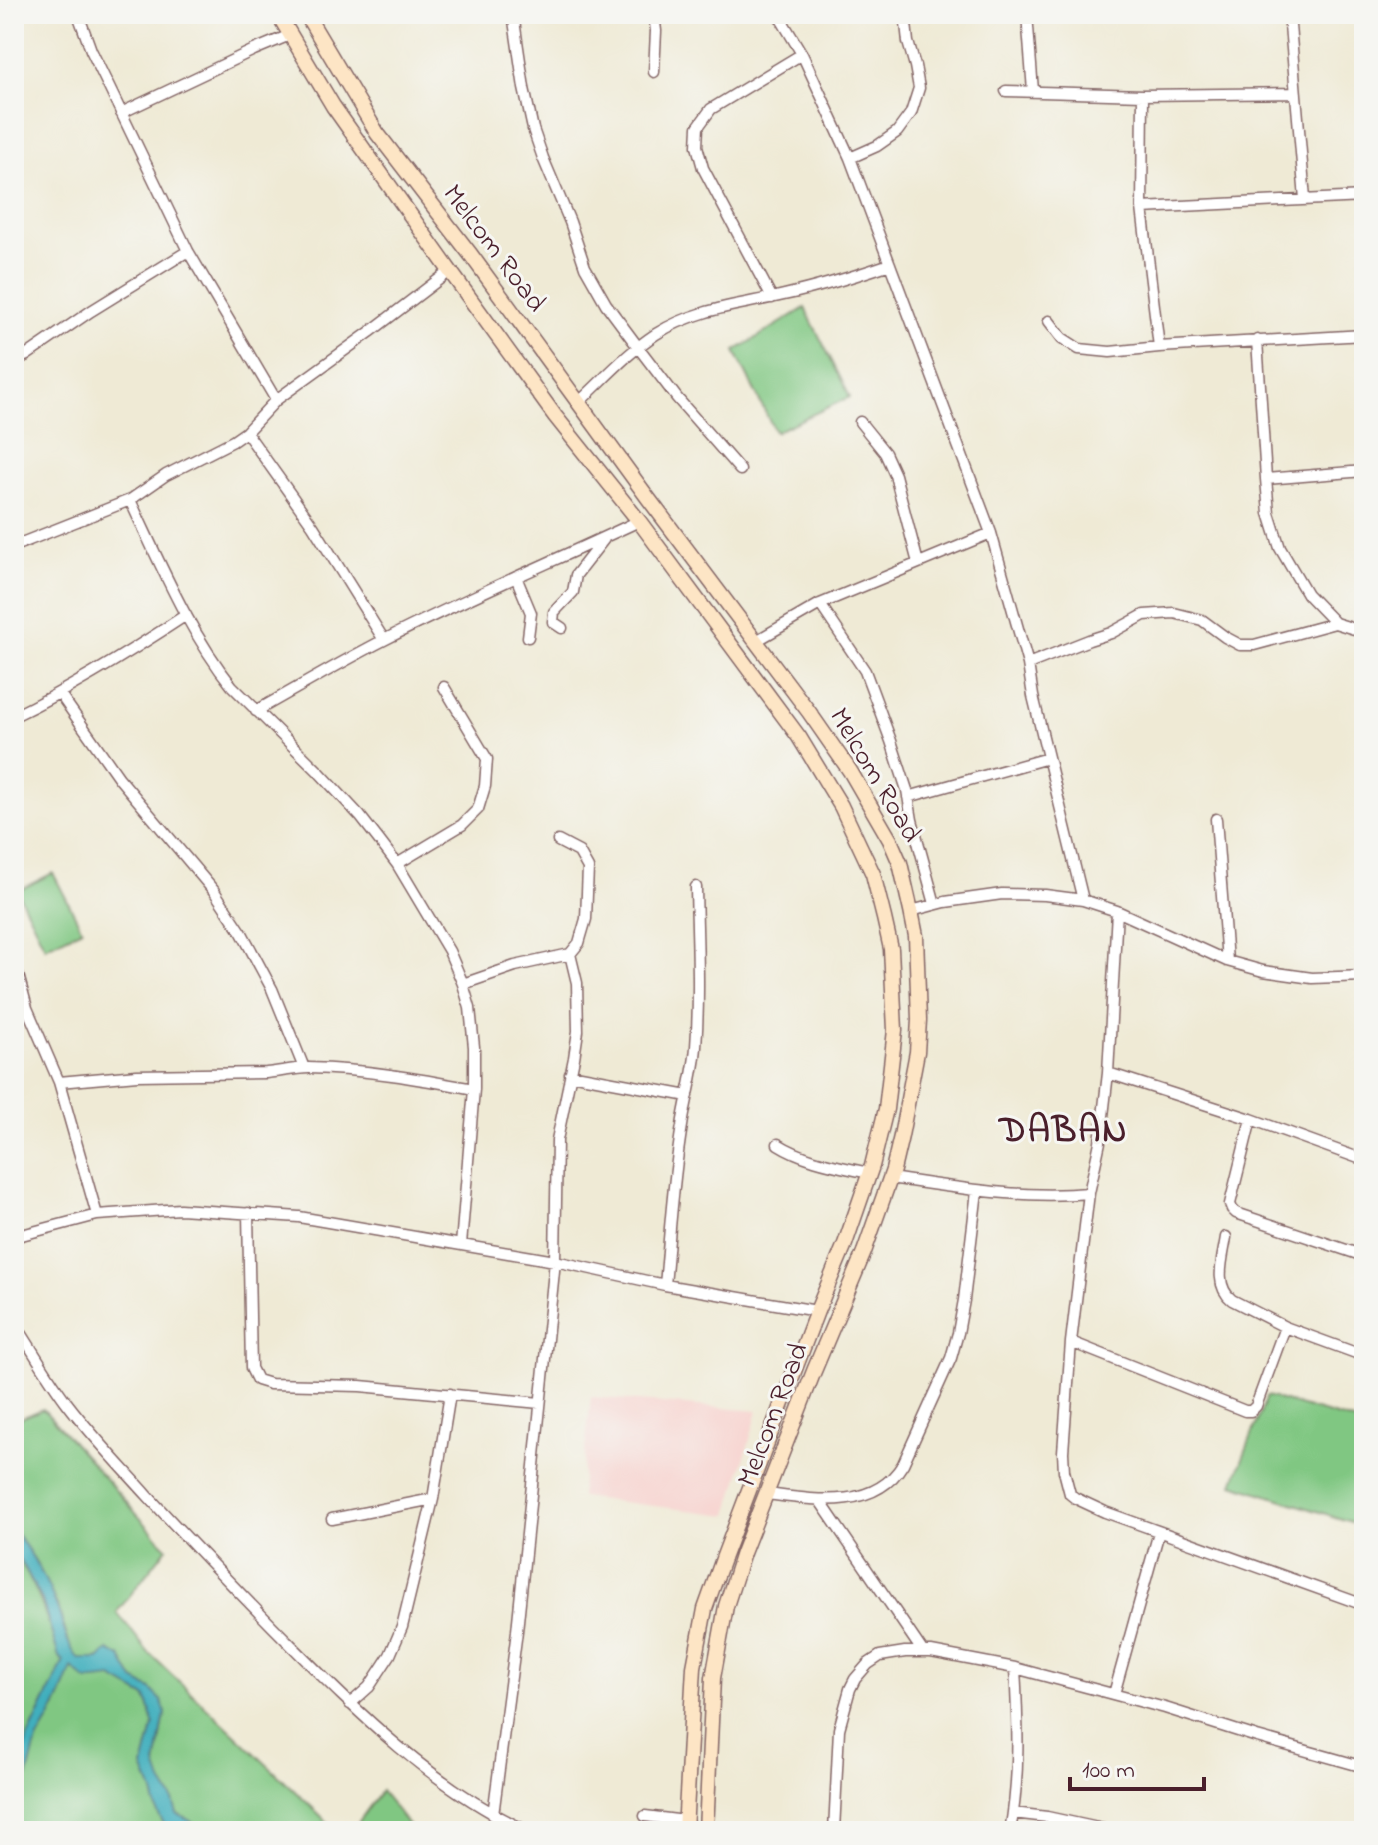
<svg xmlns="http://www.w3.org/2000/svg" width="1378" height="1845" viewBox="0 0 1378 1845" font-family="'Indie Flower',sans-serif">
<rect width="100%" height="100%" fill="#f6f6f2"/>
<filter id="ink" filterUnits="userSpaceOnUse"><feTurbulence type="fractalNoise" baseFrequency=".0125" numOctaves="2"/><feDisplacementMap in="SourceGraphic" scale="16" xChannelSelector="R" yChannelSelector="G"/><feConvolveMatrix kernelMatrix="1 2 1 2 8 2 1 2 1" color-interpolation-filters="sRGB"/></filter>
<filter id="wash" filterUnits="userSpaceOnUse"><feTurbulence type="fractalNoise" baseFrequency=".006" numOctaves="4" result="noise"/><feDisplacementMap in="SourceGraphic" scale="32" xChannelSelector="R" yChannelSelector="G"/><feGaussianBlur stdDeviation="1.8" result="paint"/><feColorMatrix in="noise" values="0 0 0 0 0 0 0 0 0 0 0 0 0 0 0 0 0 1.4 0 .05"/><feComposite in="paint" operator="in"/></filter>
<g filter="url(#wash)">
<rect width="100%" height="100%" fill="#efead5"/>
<!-- built -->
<path fill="#f7d0cc" d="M591,1397L758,1411L728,1515L580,1497Z"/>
<!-- green -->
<path fill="#80c782" stroke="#657356" stroke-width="2" d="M805,308L850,397L775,432L735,351Z
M53,873L82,929L45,947L17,891Z
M1267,1396L1364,1424V1514L1360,1525L1233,1484Z
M43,1409L167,1548L117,1612L148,1652L337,1831H205L189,1820L177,1814L172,1798L161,1782L156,1765L165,1713L151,1690L134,1680L121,1657L79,1660L71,1649L57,1605L35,1561L14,1531V1421Z
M14,1552C38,1587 47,1617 59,1657L64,1661L27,1739L20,1765L14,1777Z
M71,1667L112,1678L146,1697L154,1723L143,1767L153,1792L158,1814L169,1831H14V1798C31,1780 29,1763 37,1741C40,1734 45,1727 49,1719C59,1703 66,1686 71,1667Z
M381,1791L413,1831H352Z"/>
<!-- water -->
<path fill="#40afbd" stroke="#456774" stroke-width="2" d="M14,1531C32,1553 47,1581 57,1607C64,1626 66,1644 79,1659H99L108,1650L121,1657L134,1680L151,1689L162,1701L165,1713L156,1765L162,1782L172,1798L177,1814L189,1820L205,1831H169L158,1814L153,1792L143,1767L154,1723L146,1697L112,1678L87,1681L72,1668C66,1683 60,1699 52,1714C48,1723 41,1732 37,1741C29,1763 31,1780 14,1798V1777L20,1765L27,1739L64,1661L59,1657L42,1600L25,1568L14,1552Z"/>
</g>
<g filter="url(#ink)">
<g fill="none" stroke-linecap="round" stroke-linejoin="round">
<defs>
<path id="minor" d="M78,14L91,50L188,251L276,400
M513,14L524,88L533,129L543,158L570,222L585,267L606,304L638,347L677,398L740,470
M654,14L656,31L654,72
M778,14L802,54L850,158L991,533L1028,664L1033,696L1083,900
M1027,14L1033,91
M1289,14L1305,199
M1006,91L1143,95L1296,93
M1143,95L1142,208L1159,347
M121,113L254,50L290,35
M850,158L877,146L897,132L911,113L919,88L915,66L908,42L905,14
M1142,208L1364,197
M772,298L703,168L697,146L698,127L711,109L802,54
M1049,321L1062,338L1079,349L1110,352L1159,347L1364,335
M1257,340L1266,479L1269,513L1280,548L1307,594L1335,623L1364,632
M14,361L27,355L91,311L188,251
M578,403C603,380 627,353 656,334C695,309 741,305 784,295C821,287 855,276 890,264
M860,422L885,453L895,475L918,563
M246,432L313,526L384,640
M1266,479L1364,471
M130,500C160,563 188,631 232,686L319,772L360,816L378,839L397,864L449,951L463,984L470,1008L474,1047V1089L461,1245
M14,546L130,500L166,475L233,441L246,432L276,400L370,332L450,271
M516,577L531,613L528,637
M820,604L865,671L891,741L907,790L912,820L935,904
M562,628L553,622L554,612L573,592L576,575L604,539
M756,641L820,604L991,533
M1028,664L1089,640L1111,633L1144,615L1174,613L1202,620L1225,637L1240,645H1254L1335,623
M60,694L119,778L214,891L242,933L272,989L304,1068
M256,711C299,687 341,662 384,640C468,597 554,561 639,521
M14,716C74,687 130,652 186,615
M908,797L1048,758
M1216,819L1227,961
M397,864L462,825L478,809L485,786L487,759L444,687
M911,911L945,902L1002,894L1045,895L1083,900L1117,911L1227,961L1263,971L1312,978L1364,976
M1117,911L1108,1073L1100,1142L1089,1193L1071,1342L1063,1452L1064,1471L1070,1494L1075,1498L1105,1512L1364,1605
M14,960L27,1008L59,1082L97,1215
M463,984L515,966L570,954L579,943L586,919L588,868L579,852L558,841
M1108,1073L1251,1119L1364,1160
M570,1074L688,1096
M59,1082L137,1075L266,1073C280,1072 295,1068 309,1068C364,1069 420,1079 474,1089
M1251,1119L1230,1204L1232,1209L1236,1213L1364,1256
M778,1144C805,1161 838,1166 869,1173
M890,1178C957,1188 1021,1199 1089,1193
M248,1213L251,1368L257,1380L270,1384L360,1386L540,1403
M14,1237L97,1215L180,1209L299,1217L555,1261L665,1285L817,1311
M1226,1237C1223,1258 1213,1285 1232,1300L1285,1327L1364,1356
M665,1285C670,1232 673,1178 682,1126C686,1099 694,1074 696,1047C700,993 697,940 696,887
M14,1322C32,1349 48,1378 67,1403C92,1436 120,1465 147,1495C188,1540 230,1583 273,1627C350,1704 426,1784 527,1831
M1071,1342L1245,1411H1251L1256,1406L1285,1327
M767,1494C814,1500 875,1511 903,1464L951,1358L958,1333L964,1300L977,1191
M820,1501L923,1652
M332,1519L433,1499
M1114,1694L1159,1532
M350,1704L369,1687L390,1655L402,1627L433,1499L450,1394
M1013,1813L1047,1817L1112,1831
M493,1815L517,1631L555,1261L557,1140L574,1058L578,1031L577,983L570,954
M645,1816L685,1821
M834,1831L839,1729L850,1689L855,1679L868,1664L880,1656L905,1652H931L1015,1668L1165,1708L1257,1737L1364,1767
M1010,1831C1020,1778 1018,1722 1015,1668"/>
<path id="secondary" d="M278,14L333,106L450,271L555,416L639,521L799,737L841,806L873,874L884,918L891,949L895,1030L886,1109L872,1166L845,1244L817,1311L724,1556L705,1609L694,1667L685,1831
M306,14L377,133L471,255L648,498L809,712L850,771L890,840L900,863L911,911L916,936L919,1020L917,1052L901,1136L893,1170L864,1252L814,1371L743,1553L726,1606L713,1678L706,1831"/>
</defs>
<!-- minor casing -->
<use href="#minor" stroke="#846666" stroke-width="13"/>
<!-- secondary casing -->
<use href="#secondary" stroke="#846666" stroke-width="17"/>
<!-- minor -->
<use href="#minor" stroke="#fff" stroke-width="10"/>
<!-- secondary -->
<use href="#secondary" stroke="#fde5c5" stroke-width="14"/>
</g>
</g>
<g text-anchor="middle" stroke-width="6" stroke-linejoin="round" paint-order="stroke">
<!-- street labels -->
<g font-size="28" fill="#4a1f2b" stroke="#f6f6f2">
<text transform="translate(496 247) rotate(53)" y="10">Melcom Road</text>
<text transform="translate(877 774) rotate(59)" y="10">Melcom Road</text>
<text transform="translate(771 1414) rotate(-69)" y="10">Melcom Road</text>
</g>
<!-- district labels -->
<g font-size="36" font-weight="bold" letter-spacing="2" fill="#4a1f2b" stroke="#f6f6f2">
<text x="1064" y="1141">DABAN</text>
</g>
</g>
<!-- margin -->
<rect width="1378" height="1845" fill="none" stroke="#f6f6f2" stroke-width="48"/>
<!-- scale -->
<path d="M1070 1777v12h134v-12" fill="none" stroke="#4a1f2b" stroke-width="4"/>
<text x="1082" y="1777" font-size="24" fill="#4a1f2b" stroke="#f6f6f2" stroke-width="6" paint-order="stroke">100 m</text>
</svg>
